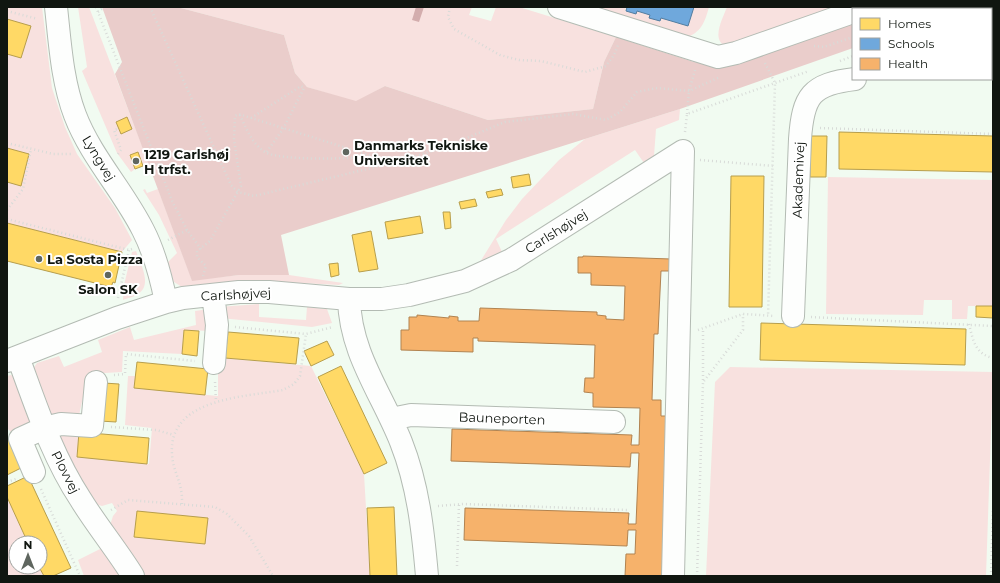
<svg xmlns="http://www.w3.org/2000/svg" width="1000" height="583" viewBox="0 0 1000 583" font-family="Montserrat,sans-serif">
<rect width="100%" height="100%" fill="#f1fbf1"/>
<!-- green -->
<path fill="#f8e1df" d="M7,7H42L52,88L65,127L77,154L115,208L132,240L122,252L7,223Z
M78,7H89L149,164L143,166L138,152L130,155L135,169L131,172L117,153L82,71L87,67Z
M177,7H472L469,15L491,21L496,7H519L616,37L604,62L593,109L488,120L385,86L356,102L307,87L295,73L284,35Z
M577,7H625L626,11L636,13L637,11L688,26L694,7H709C705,22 701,33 685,38Z
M727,7H840L725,46C711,39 723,18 727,7Z
M680,109L679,120L656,129L654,156L644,163L635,150L496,239L503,254L480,262L506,220L522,199L559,160L585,139Z
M828,177L993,180V306H968L967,319H952V300H924L923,315L826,314Z
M145,189L147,193L158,189L192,280L239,275H289L343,283L339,285L262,281L182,287L174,282L166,264L177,253L159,215L143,190Z
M136,251C140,263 153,285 138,294C134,297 127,298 123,300L124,285L132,252Z
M259,304V317L306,320L307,307L327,309L332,323L312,327L220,318L218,307Z
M209,309L211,331L184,330L182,354L123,351L122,372L88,374L78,420L50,417L32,370L37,363L59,356L64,367L102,352L98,340L130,327L134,340L196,325L195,311Z
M225,358L311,366L364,474L370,576H141L110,525L113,516L117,511L112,503L102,506L92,503L57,433L80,429L77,457L149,464L152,428L125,425L128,376H135V388L218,396V367Z
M730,367L993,372L986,576H706L715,382Z
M11,375L14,376L35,422L15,436L7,428V376Z
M7,497L28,543H16V567H39L44,576H7Z
M106,546L125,576H84L78,560Z"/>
<!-- forest -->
<path fill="#eacdcb" d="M102,7H177L284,35L295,73L307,87L356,101L385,86L488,120L593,109L604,62L616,37L694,62L711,64L853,19V48L680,109L281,235L289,275H239L192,281L115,74L122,62Z"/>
<!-- water -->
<path fill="#d3adad" d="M416,7H424L419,22L412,20Z"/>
<!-- homes -->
<path fill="#ffd966" stroke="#b79e4c" d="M7,19L31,26L21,58L7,54Z
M127,117L132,129L121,134L116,122Z
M839,132L993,136V172L839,169Z
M811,136H827L826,177H810Z
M7,148L29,154L21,186L7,182Z
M138,152L143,166L135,169L130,155Z
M529,174L531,185L513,188L511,177Z
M731,176H764L762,307H729Z
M501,189L503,195L488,198L486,192Z
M475,199L477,206L461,209L459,202Z
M443,212H450L451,228L445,229Z
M420,216L423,233L388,239L385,222Z
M7,223L122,252L115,283L113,282L111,287L7,261Z
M371,231L378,269L359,272L352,235Z
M338,263L339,275L331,277L329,264Z
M976,306H993V318L976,317Z
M761,323L966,329L965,365L760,360Z
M184,330L199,331L197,356L182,354Z
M228,332L299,338L296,364L225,358Z
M327,341L334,355L311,366L304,351Z
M137,362L208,369L205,395L134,388Z
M341,366L387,463L364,474L318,377Z
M104,383L119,384L116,422L100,421Z
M79,432L149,438L147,464L77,457Z
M9,439L23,467L7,475V440Z
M28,476L71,568L53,576H44L39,567L40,543H28L7,497V486Z
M394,507L397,576H370L367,508Z
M137,511L208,518L205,544L134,537Z"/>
<!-- schools -->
<path fill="#6fa8dc" stroke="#527c9f" d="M625,7H694L688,26L661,18L660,21L649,18L650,15L637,11L636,14L626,11L627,7Z"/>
<!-- health -->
<path fill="#f6b26b" stroke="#b18350" d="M583,256L671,259V271H661L658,334H654L652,400H661V416H670L667,576H625L626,554H635L636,530H628L627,546L464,540L465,508L629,513L628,524H636L639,453H631L630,467L451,461L452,429L632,435L631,445H639L640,408L593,407V393L584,392L585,378H594L595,345L478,341V338H473V352L401,350V330H409V317H417V315L449,318V316L458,317V321H479L480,308L597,312V315L606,316V319L624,320L625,286L591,285V273H578V257H583Z"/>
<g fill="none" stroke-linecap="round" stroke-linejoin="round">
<defs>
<path id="minor" d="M56,7C60,43 62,81 75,115C91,157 123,190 143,230C155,253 161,277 166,302
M559,7L718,57L736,53L853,12
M927,9L928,7
M213,295L217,325L214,363
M349,299C350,353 382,394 401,442C418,485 423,530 427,576
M793,316L800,139C803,96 811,84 855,79
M18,357C36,406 52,456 81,500C97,526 117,550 133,576
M7,361L117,318L166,302L183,298L239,292H269L349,299H382L409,295L465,281L511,260L683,151L673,576
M391,419L411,415L614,422
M34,472L20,439L44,428L61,424L92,426L96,382"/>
</defs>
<!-- minor casing -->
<use href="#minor" stroke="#b3bbb3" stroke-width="24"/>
<!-- path -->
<path stroke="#d8dbd8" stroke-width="2.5" stroke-dasharray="1 3" stroke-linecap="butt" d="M96,7L173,203L187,230
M150,7L231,185L238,192L254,196L397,162L445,147L505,122L573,114L606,120L620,112L637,92L657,88L689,91L720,77
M450,7L448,17L454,29L500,55L519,60L541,61L585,72L606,66L614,55L618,45
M991,9L993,8
M7,11L38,19
M98,12L104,7
M814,46L824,47L853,37
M840,61L853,56
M765,63L775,83L768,316
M687,114L689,91L695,70
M240,115C246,128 252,144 265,152C280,161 352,159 371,156
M251,118L301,86L304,88L283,129L266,153
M820,128L993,134
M685,132L687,114L809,71
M7,143L53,154H73
M118,154L121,150L114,130L118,129
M700,160L774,166
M7,210L23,189L31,149
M7,219L129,250L132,249
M168,240L187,230L201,249
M203,276L206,266L197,257V251L210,241L241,186L234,140L235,116L239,114L245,116L372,156L396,162
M7,279H9
M118,298L129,250
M811,317L993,326
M969,324C973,340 975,354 993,358
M235,327L306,334L333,327
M698,330L743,314L774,316
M114,375L125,374L126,354L195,361
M704,381L743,330V314
M215,382L216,401
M111,427L156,430L174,435
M7,482L16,479
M41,489L80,576
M182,504C183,482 173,473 172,454C168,398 245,397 283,390L294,384L300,376L306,334
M438,506L463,504L628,510
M111,510L128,500L215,507L227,514L249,536L273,576
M457,566L459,504
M697,576L703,382V328
M991,576L993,508"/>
<!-- minor -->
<use href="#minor" stroke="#fdfefd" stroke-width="22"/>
</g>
<!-- markers -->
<g fill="#5f665f" stroke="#fff" stroke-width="1.5">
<circle cx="346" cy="152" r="4"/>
<circle cx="136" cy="161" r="4"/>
<circle cx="39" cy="259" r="4"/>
<circle cx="108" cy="275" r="4"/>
</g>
<g text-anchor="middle" stroke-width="4" stroke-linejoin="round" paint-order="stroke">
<!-- poi labels -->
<g font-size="13" font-weight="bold" fill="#101610" stroke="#fff" text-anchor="start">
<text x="354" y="150">Danmarks Tekniske<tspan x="354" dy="15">Universitet</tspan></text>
<text x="144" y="159">1219 Carlshøj<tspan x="144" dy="15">H trfst.</tspan></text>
<text x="47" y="264">La Sosta Pizza</text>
<text x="108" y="294" text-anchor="middle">Salon SK</text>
</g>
<!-- street labels -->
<g font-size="13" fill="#101610" stroke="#fff">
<text transform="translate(99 158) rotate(59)" y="5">Lyngvej</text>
<text transform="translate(798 180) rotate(-88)" y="5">Akademivej</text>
<text transform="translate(556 231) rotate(-32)" y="5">Carlshøjvej</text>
<text transform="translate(236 294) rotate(-3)" y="5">Carlshøjvej</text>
<text transform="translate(502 418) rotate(2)" y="5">Bauneporten</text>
<text transform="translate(66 472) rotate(63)" y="5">Plovvej</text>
</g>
</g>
<!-- border -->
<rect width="1000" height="583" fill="none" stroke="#101610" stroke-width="16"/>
<!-- legend -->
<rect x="852" y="8" width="140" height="72" fill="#ffffff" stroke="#9fa29f"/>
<rect x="860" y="18" width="20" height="12" fill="#ffd966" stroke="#9fa29f"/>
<text x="888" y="28" font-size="12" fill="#101610">Homes</text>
<rect x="860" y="38" width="20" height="12" fill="#6fa8dc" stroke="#9fa29f"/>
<text x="888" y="48" font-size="12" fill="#101610">Schools</text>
<rect x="860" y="58" width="20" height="12" fill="#f6b26b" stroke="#9fa29f"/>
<text x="888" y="68" font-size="12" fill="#101610">Health</text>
<!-- north arrow -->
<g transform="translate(28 555)"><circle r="19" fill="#ffffff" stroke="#9fa29f"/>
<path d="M0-3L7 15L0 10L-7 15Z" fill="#5f665f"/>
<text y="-6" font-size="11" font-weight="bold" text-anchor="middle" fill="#101610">N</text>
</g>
</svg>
